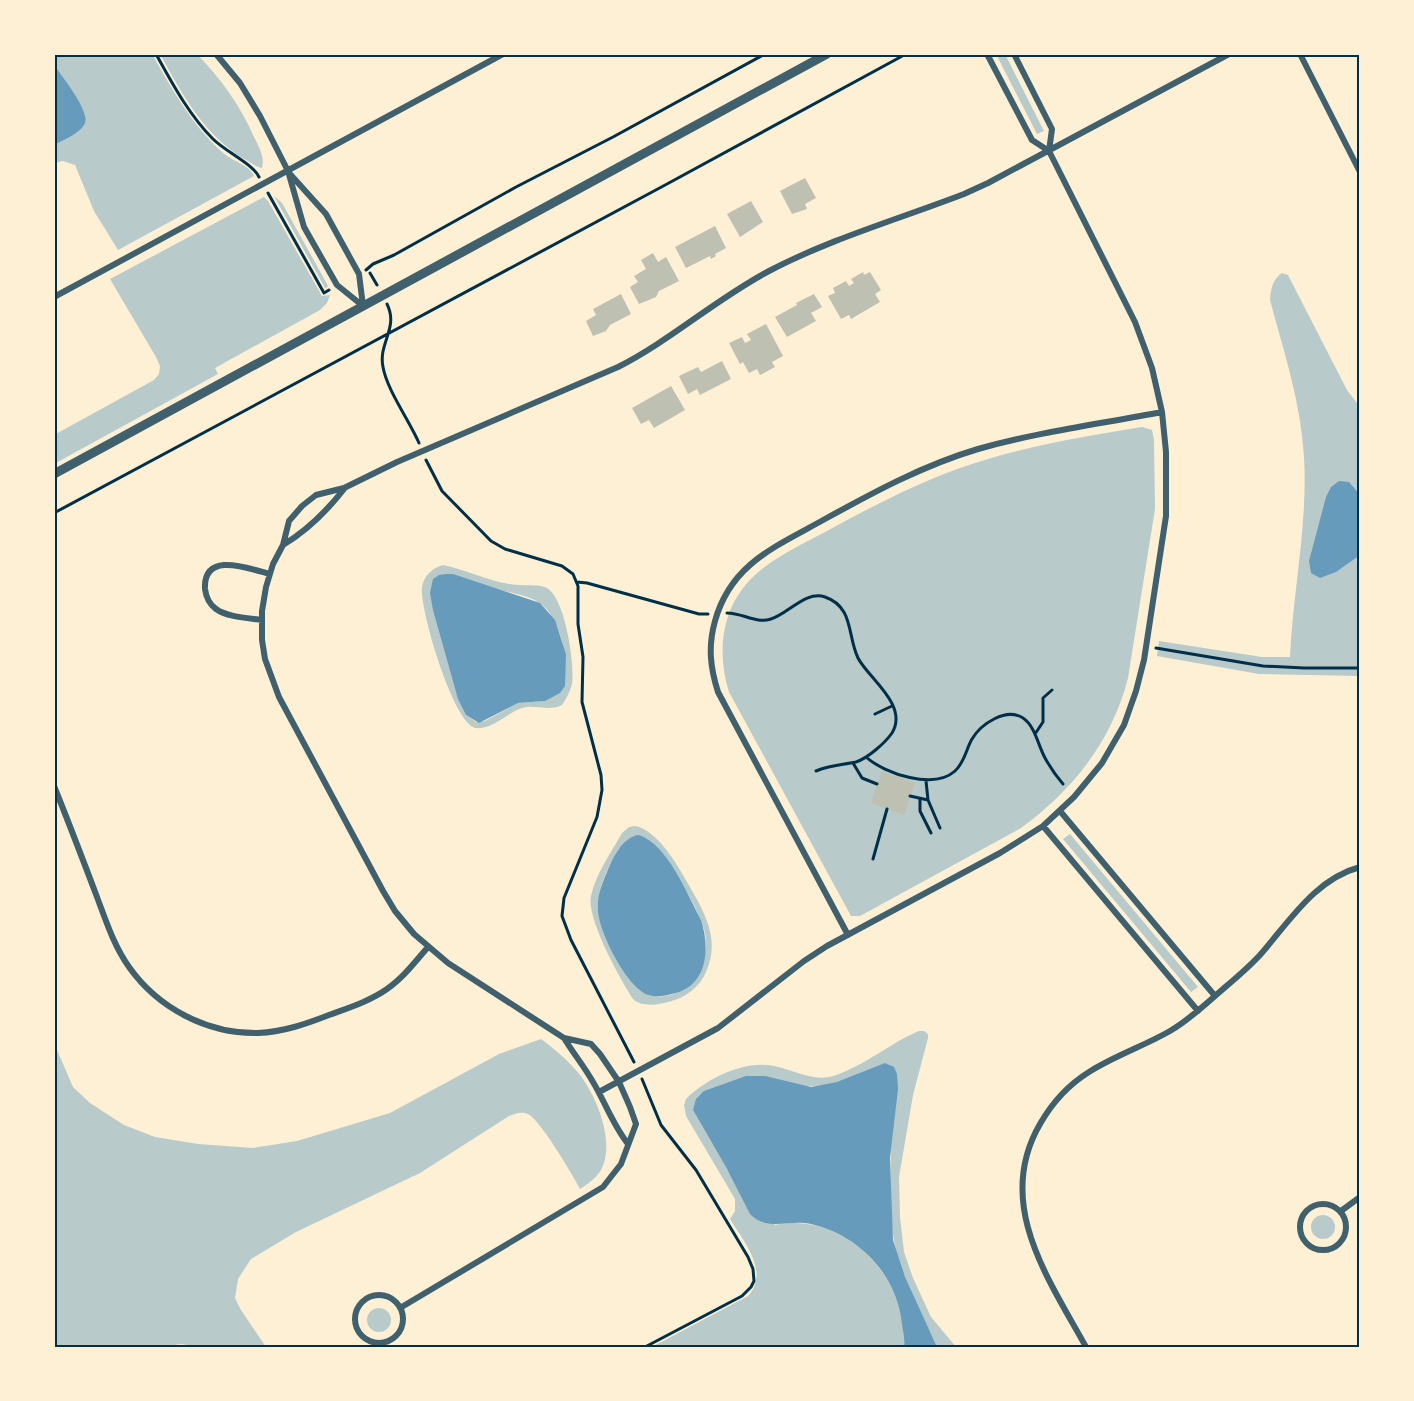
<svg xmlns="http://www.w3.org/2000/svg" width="1414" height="1401" viewBox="0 0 1414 1401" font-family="Mulish,sans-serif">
<rect width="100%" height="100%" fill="#fdf0d5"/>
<!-- green -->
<path fill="#b9caca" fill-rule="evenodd" d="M54,54H152C172,89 191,124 222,152C231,161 249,164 254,176L118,250L94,211L75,165L63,161L54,163Z
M160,54H197C221,79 240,105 254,137C259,147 265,157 262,168C256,167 252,163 246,160C205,137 182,94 160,54Z
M996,54H1005L1044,131L1037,134Z
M274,196L282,203L327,284L328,287L325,288Z
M264,197L268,201L322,296L330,295L327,303L320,310L215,368L218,374L54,464V435L154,380L159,374L160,366L156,357L110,279Z
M1282,273L1288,275L1290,279L1347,390L1360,407V676L1259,674L1157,656L1159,641L1262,657H1290C1293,590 1308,524 1304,457C1301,403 1284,352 1270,300C1271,289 1272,280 1282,273Z
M1142,427L1152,430L1154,440L1155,509L1128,678C1112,741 1073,790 1021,828L860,916H851L729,692C718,657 720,618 743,588C764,561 796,548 825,532C869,508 913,485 960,468C1019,447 1081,437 1142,427Z
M443,565C469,570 493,584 519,585C528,586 539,584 547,588C565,598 575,664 572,684C570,692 566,699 562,705C549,712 535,704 522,708C507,713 492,730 476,728C454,726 419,608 422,587C424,575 433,568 443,565ZM489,587C502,591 526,595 536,601C555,611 560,635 566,654L545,701L518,703L485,721L476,722L466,715Z
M635,826C657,830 677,864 687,882C704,912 721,938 706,972C699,988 685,998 668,1002C658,1005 641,1007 633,999C620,979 586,918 591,896C596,873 611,853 622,833L629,827ZM656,846C671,863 701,912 705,933C708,950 703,976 688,987C679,993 665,998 654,996C625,991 596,924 599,898C600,880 611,864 619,848Z
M1070,834L1198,987L1191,992L1063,839Z
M919,1031H924L928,1034V1038L913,1095L899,1177L900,1217L904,1252L913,1278L931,1317L956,1347H937C922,1313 900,1278 894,1241C888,1210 891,1177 891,1145C891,1118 887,1090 886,1063C860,1074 832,1088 804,1086L693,1110L727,1169L775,1225C836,1212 895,1264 903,1324C903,1332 905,1339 904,1347H652L748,1296C770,1272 744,1242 730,1219L735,1211V1199L686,1116L684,1105L686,1099C707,1078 745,1060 774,1066C794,1070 813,1082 833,1076C863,1067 890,1043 919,1031Z
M541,1039C552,1047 563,1056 573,1067C594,1088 617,1141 601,1170C596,1178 588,1184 580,1189C572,1174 541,1121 528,1114C521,1111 515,1114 509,1116L420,1173L296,1232L251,1259L238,1279L235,1298L241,1310L266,1347H201L181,1344L161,1347H54V1043L73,1087L90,1103L124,1125L155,1137L198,1144L253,1148L297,1141L390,1113L499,1054Z
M1311 1227a12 12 0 1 1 24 0a12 12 0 1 1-24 0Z
M367 1320a12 12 0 1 1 24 0a12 12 0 1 1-24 0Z"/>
<!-- water -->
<path fill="#669bbc" d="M54,65C61,75 90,111 85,123C81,133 63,140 54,145Z
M1339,481L1349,482L1360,495V555L1336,572L1320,578L1311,573L1309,561L1326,497L1331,487Z
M446,574H453L540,603L555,620L566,654L565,686L560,693L545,701L518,703L479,723L466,715L458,699L433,610L430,593L433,579L439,575Z
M639,835C668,845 687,894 701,920C710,947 708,984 676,993C668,995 657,998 649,995C628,990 599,932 598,911C597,897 601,885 607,872C613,858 622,837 639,835Z
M885,1063L894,1067L897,1074L898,1089L890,1158L893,1240L905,1277L937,1347H904C905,1339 903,1332 902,1324C897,1275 859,1235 811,1224C790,1219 767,1232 750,1214L727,1169L693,1110L696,1099L704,1091L746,1076H765L811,1087L837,1082Z"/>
<!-- building -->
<path fill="#bec0b2" d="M805,178L816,198L805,204L807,209L792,214L780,191Z
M751,201L763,222L740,237L727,214Z
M715,226L726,248L715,254L716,256L711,259L710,256L686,268L675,247Z
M653,253L658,262L666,257L679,281L659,291L656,297L639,304L630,287L638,282L634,276L646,269L641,260Z
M863,272L864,275L870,272L881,290L875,294L880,302L851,319L849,315L841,319L828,296L835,293L833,288L846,281L849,286L854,283L851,279Z
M621,294L631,314L610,325L606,331L593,336L586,321L596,315L593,309Z
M814,294L822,307L811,313L816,321L787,337L775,317L797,305L796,303Z
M766,324L783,356L772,362L775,367L760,375L757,369L749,373L743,362L740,364L729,343L742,337L745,343L751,340L747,334Z
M722,361L731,379L700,395L697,389L688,394L679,376L698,367L701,372Z
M671,386L685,410L654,428L649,420L641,424L632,408Z
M882,771L915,783L904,815L871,803Z"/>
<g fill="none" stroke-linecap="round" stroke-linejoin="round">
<!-- path -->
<path stroke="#003049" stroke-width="3" d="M156,54C172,83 189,115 213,139C226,152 253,164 259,177
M268,193L324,293L329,290
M366,270L373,264L394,255L516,187L613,137L765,54
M370,273L377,285
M387,304C399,328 378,343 383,367C387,390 409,420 419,443
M426,460L442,491L491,541L505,549L562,566L573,574L578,586V624L583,657L582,702L601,775L602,790L597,817L564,898L562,916L571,940L634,1062
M54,513L667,184L906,54
M577,582L587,583L699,614H708
M727,613C743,613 756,624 771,619C788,614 806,590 825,597C854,607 847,635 858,658C868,678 909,705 892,733C885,743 868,758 856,762C842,765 830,765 816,771
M1156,648L1263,666L1304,668H1360
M875,714L892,706
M1035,734L1043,722V698L1052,690
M866,757C885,774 934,790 955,771C965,762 966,749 972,739C981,724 1006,707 1023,718C1035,726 1038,745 1045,758C1050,767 1056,776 1063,784
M853,763L862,778L877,784
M926,781L928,800L940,828
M910,796L928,800
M920,799V811L931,833
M873,859L887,809
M642,1079L661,1125L696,1170L748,1257L753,1269L754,1281L751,1287L742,1296L645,1347"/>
<!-- minor -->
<path stroke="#3f606c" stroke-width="6" d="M216,54L240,83L260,116L288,171L304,227L337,285L363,306
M1014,54L1052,129L1049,151
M1300,54L1360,172
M290,174L326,214L359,274L363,306
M54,297L503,54
M283,545C308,530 326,512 344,489
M262,620C248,618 227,617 216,609C209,604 206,597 205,589C203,550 250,569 270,574
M54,786C69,823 83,860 97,897C106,921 114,946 129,967C158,1008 207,1034 258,1033C283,1032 306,1024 329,1015C348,1008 370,1001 387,989C403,978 415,962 428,947
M1060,811L1215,996
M1043,826L1198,1011
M848,935L718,692C710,667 708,646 715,621C731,563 777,546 825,519C874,492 924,465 978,449C1038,432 1100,424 1162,412
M564,1038C573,1053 584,1066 593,1082C605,1102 613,1125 628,1144
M599,1092L718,1028L804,961L827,946L1000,853L1043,826L1074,797L1102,763L1124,725L1136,691L1144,660L1166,516V452L1162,412L1152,368L1135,322L1049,151L1032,140L987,54
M1300 1227a23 23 0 1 1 46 0a23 23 0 1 1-46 0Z
M1341,1211L1360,1197
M355 1319a24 24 0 1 1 48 0a24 24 0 1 1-48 0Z
M400,1308L603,1187L621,1164L636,1124L630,1107L619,1082L600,1054L591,1044L564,1038L448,963L414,934L395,911L383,891L279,697L265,659L262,640V611L266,587L273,564L283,545L289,521L302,506L316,495L344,488L397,462L618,367C671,340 716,299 769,271C830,239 899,219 964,194L988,183L1229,54
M1086,1347C1048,1278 994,1203 1040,1124C1052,1103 1068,1085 1089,1072C1114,1056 1144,1046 1170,1031C1189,1020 1206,1004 1223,989C1236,978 1248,968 1260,955C1289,922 1315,879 1360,867"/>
<!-- tertiary -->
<path stroke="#3f606c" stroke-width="9" d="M54,474L827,54"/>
</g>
<!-- border -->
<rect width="1414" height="1401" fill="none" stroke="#fdf0d5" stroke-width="111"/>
<rect x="56" y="56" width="1302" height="1290" fill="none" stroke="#003049" stroke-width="2"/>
</svg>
